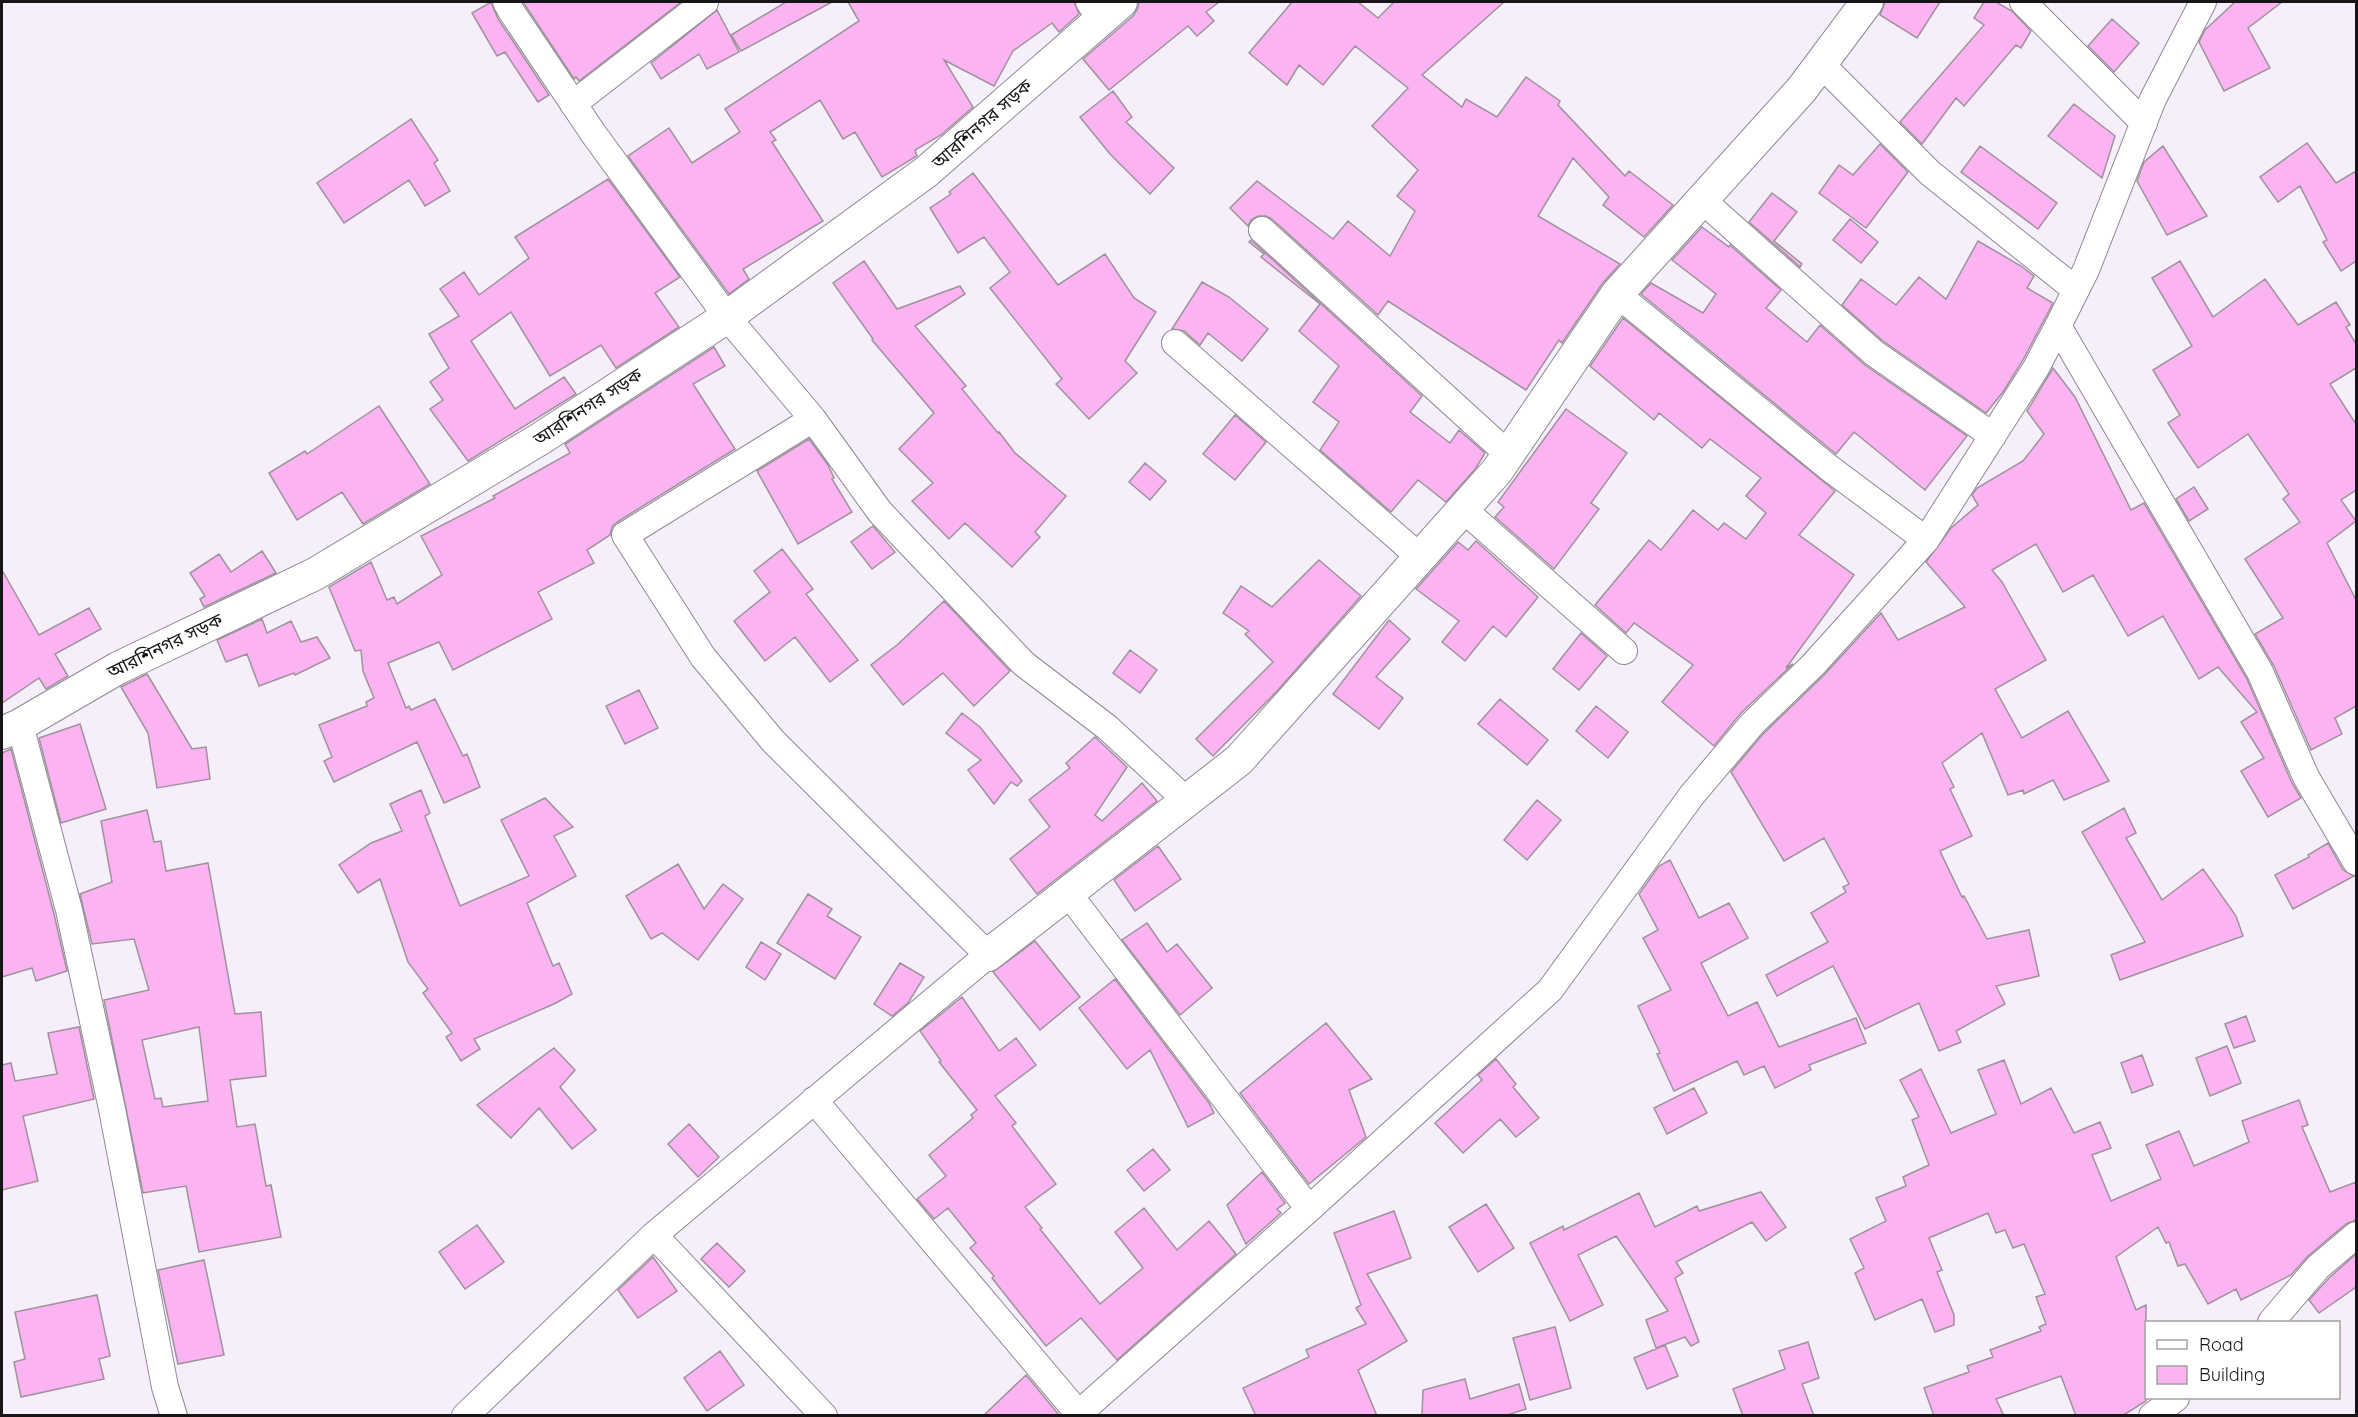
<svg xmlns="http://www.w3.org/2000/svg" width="2358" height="1417" viewBox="0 0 2358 1417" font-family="Quicksand,'Noto Sans Bengali',sans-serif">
<rect width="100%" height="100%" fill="#f6eefa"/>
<!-- building -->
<path fill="#fcb3f1" stroke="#9e939c" stroke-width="1.5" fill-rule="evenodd" d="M491,2L498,19L549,95L538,102L505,52L497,56L472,13Z
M523,2H681L579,81L576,77L574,79Z
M786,2H832L741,51L731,35Z
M848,2H1074L1079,14L1059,32L1052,23L1013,51L994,86L944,60L973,107L941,135L915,150L917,156L882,177L855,132L843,139L820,100L770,132L776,140L772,142L823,221L743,269L749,279L729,294L628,156L669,128L692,163L740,132L725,109L859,21Z
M1139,2H1219L1206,12L1214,21L1197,36L1188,26L1109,90L1083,59L1133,16L1138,8Z
M1292,2H1358L1378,18L1394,2H1504L1422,75L1462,107L1466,99L1497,117L1526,77L1560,101L1558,105L1625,176L1629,171L1673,205L1644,237L1603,205L1609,197L1573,158L1538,216L1620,264L1602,284L1562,343L1559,340L1526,390L1388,301L1378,315L1272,219L1266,216H1258L1251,220L1248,226L1230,208L1257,181L1333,239L1348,221L1390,256L1415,211L1397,196L1418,170L1372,126L1408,88L1355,46L1323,85L1299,65L1287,85L1249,53Z
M1885,2H1940L1917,38L1880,15Z
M1984,2H1996L2012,11L2031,31L2021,48L2016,45L1964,106L1956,98L1922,144L1900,122L1984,25L1974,18Z
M2235,2H2282L2248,28L2270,68L2224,91L2199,42L2205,30Z
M717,10L739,52L707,69L699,54L661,79L651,63Z
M2112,19L2139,43L2114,72L2088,46Z
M1113,91L1132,117L1126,122L1174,168L1150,194L1110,154L1080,117Z
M2074,104L2115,136L2102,178L2048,136Z
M411,119L438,160L434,163L450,191L425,206L409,180L344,223L317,183Z
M2307,143L2336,183L2356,171V261L2341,271L2323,242L2327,240L2300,186L2278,202L2260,177Z
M1880,144L1908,172L1866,228L1819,193L1839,165L1853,175Z
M1980,146L2057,203L2038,229L1961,172Z
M2163,146L2207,216L2167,235L2137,181L2144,162Z
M973,173L1058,285L1105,254L1134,298L1156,312L1125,361L1137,373L1089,419L1056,384L1062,379L990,288L1010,272L984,237L958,253L930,208L951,194L949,192Z
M608,179L680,277L655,293L679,327L616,368L601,345L550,376L511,312L471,341L515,409L564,377L576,394L468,461L430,409L443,400L430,382L449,368L429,334L459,316L440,289L464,272L479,295L529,258L515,237Z
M1772,193L1797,212L1774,241L1802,264L1800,267L1749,222Z
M1850,219L1878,242L1861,263L1833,240Z
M1702,227L1729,247L1730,245L1781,290L1766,308L1807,342L1820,325L1865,365L1967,436L1925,490L1854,432L1836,454L1641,294L1651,283L1703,313L1716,294L1672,260Z
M1251,240L1422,396L1410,412L1450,443L1459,430L1485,453L1476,468L1446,502L1418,480L1391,512L1320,450L1339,422L1313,402L1339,366L1299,331L1320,304L1261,257L1264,254L1249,242Z
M1978,241L2021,266L2034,276L2027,288L2053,303L2023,360L2003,392L1986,413L1883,341L1842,305L1861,279L1896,305L1919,277L1946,299Z
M864,261L897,309L960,286L965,294L915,326L966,386L962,389L998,433L999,432L1015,453L1066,496L1035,532L1040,537L1012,567L965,523L949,539L912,501L933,483L899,449L934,413L872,340L873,339L833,283Z
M2180,261L2213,317L2265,279L2298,325L2336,302L2350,325L2346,327L2356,344V368L2330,384L2356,424V490L2341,500L2356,521L2327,543L2356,600V706L2335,718L2342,734L2311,750L2274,666L2255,634L2283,618L2245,559L2300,522L2283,499L2289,494L2248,434L2198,468L2168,423L2180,415L2153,370L2192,346L2152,278Z
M1202,282L1229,297L1268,329L1242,361L1208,333L1200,345L1184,331L1172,329Z
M1623,318L1835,491L1799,535L1854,575L1786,668L1793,664L1741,713L1714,746L1662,702L1693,665L1634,623L1626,633L1595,605L1649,540L1661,550L1693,510L1718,530L1724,523L1746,539L1766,513L1746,496L1761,478L1710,439L1702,448L1659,413L1654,420L1590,366Z
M714,347L725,366L693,384L735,449L617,522L612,527L610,535L587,550L594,563L538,592L552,619L453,670L439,642L388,663L406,708L409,706L411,710L435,699L463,756L467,754L480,787L444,803L417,742L334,782L324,761L332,757L319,725L367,706L366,702L374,698L363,671L361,650L355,651L329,587L371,562L387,600L394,597L397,604L442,575L421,536L495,498L493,496L570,453L565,444Z
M2053,368L2075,397L2131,510L2144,503L2247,679L2292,783L2301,798L2268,817L2241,771L2264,758L2241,722L2257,712L2218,667L2199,679L2163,616L2128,636L2093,575L2063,592L2036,544L1992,570L2002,582L2046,660L1995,689L2022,738L2068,711L2109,781L2064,800L2053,780L2024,794L2023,790L2008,795L1982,733L1942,763L1954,787L1950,789L1972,836L1940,851L1962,897L1964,896L1987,939L2029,930L2039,976L1996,986L2005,1004L1956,1031L1961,1042L1939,1051L1919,1003L1865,1029L1833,966L1777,996L1766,975L1828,942L1811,913L1846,892L1843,887L1849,884L1824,838L1784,861L1731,772L1763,734L1824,675L1881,613L1898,640L1965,607L1926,562L1951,528L1978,505L1972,495L1977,488L2023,461L2044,434L2027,411Z
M379,406L430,484L363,524L342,492L297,520L269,473L305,451L307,454Z
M1566,409L1627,453L1591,503L1599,509L1554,569L1495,517L1504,507L1498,502Z
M1235,415L1266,442L1235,480L1203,454Z
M809,439L828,465L834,478L832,479L852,512L798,544L757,471Z
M1145,463L1166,481L1150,500L1129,482Z
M2194,487L2208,509L2189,521L2176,499Z
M873,526L895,552L872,569L851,542Z
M1476,541L1538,597L1506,637L1493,626L1465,661L1442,642L1459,621L1416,589L1458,542L1468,550Z
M782,549L813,589L806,594L858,660L830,682L795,637L765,661L734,621L770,592L754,571Z
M262,551L276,573L204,607L200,599L205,596L190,573L219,554L231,572Z
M1319,560L1361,596L1277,691L1213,756L1196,739L1273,662L1245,634L1249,631L1223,613L1241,586L1272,607Z
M2,570L39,635L89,608L101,629L55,654L68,676L46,689L39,678L2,703Z
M944,601L1010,671L974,706L943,673L903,705L871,665L897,645Z
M262,619L267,633L291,621L301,642L317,637L330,658L295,675L294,673L259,686L247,654L226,662L217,640Z
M1389,620L1410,639L1376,677L1403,698L1379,729L1333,694Z
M1581,633L1607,656L1579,690L1553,669Z
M1130,650L1157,670L1140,693L1113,673Z
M147,674L192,749L206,747L210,779L157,788L148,733L121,687Z
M639,690L658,728L625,744L606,706Z
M1500,699L1548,740L1527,765L1478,724Z
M1596,706L1628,732L1608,758L1576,731Z
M962,713L980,727L1022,781L1017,786L1011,782L994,804L968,770L981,760L946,733Z
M80,724L106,809L61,823L39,738Z
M1095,737L1127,767L1095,815L1102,821L1142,783L1157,801L1037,894L1010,859L1050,827L1029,800L1070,768L1066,763Z
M11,749L54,914L67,971L36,981L32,968L2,977V753Z
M421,790L430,813L425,816L460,906L529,876L501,820L545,798L573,827L554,836L576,876L527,903L553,966L559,963L572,994L556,1003L474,1039L480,1049L461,1061L446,1037L452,1033L423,993L428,989L408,962L380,879L358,893L339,865L371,843L402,831L390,804Z
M1537,800L1561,820L1527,860L1504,840Z
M2124,808L2136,833L2126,838L2162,900L2203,869L2236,916L2243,936L2120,980L2111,955L2145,942L2082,832Z
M147,810L154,842L161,841L166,871L208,863L235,1014L261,1012L266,1076L230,1080L237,1127L255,1124L266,1186L271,1185L281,1237L199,1252L186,1186L143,1193L104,1000L149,990L134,939L92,944L80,894L112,882L101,821ZM199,1027L208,1101L163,1107L161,1098L155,1099L142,1040Z
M2328,843L2343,870L2354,876L2293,909L2275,875L2309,857L2308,855Z
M1158,846L1181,879L1135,911L1114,880Z
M1670,860L1699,918L1729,903L1748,938L1701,963L1728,1016L1757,1002L1779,1047L1856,1018L1866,1043L1809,1065L1811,1070L1775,1088L1764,1066L1744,1075L1737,1061L1674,1091L1657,1054L1660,1053L1638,1006L1671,990L1643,938L1658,930L1639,894L1659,866Z
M678,864L704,909L723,884L743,899L698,960L662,933L651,939L626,896Z
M808,894L832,909L827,916L861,937L835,979L777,943Z
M1147,923L1167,952L1177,944L1212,988L1180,1015L1122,940Z
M1035,941L1080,997L1040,1030L993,972Z
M761,942L781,954L765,980L746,967Z
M900,963L924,977L908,1003L892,1016L874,1004Z
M1115,979L1209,1103L1214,1113L1188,1127L1150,1050L1127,1069L1079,1008Z
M962,997L999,1051L1016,1038L1036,1065L995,1096L1016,1123L1012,1126L1056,1184L1025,1207L1042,1228L1040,1229L1100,1304L1143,1268L1115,1232L1144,1208L1177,1250L1209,1221L1236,1254L1117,1360L1081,1318L1046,1346L992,1278L994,1276L970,1248L976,1243L948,1208L934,1219L917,1199L946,1176L929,1155L973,1118L971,1115L977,1110L939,1062L941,1061L920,1031Z
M2246,1016L2255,1041L2234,1048L2225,1024Z
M1326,1023L1372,1079L1349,1090L1366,1137L1309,1184L1240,1093Z
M79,1027L94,1099L23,1116L38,1181L2,1190V1065L11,1063L15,1081L57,1074L48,1033Z
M2227,1046L2241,1083L2210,1096L2196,1058Z
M554,1048L575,1070L560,1087L596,1130L572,1149L539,1108L511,1138L477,1105Z
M2142,1055L2153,1085L2132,1093L2121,1063Z
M1496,1059L1516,1084L1513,1087L1539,1118L1516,1137L1500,1119L1463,1153L1435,1123L1482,1080L1478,1075Z
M2004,1060L2021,1104L2051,1088L2074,1133L2100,1122L2111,1148L2092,1155L2111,1201L2161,1179L2146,1145L2179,1131L2194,1166L2249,1142L2242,1121L2299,1100L2308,1125L2302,1127L2330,1192L2356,1182V1220L2346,1224L2308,1256L2291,1275L2241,1300L2236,1289L2208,1304L2185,1264L2178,1266L2169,1242L2166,1243L2158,1227L2116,1257L2136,1310L2146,1305V1401L2122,1416H2076L2061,1376L1996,1399L2004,1416H1934L1924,1388L1969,1372L1967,1366L1993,1357L1990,1350L2041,1331L2039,1327L2046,1324L2036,1297L2045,1294L2024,1244L2013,1248L2005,1230L1996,1233L1988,1213L1929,1238L1942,1270L1937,1272L1954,1315V1325L1935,1332L1922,1299L1875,1320L1855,1273L1864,1268L1850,1239L1886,1221L1876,1198L1906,1186L1903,1177L1929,1165L1912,1120L1919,1117L1900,1080L1921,1069L1951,1133L1996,1114L1978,1070Z
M1694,1088L1707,1113L1667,1134L1654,1108Z
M689,1124L719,1157L698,1177L668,1144Z
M1153,1149L1170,1170L1144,1191L1127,1170Z
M1262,1172L1285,1203L1277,1209L1281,1213L1246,1244L1227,1205Z
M1761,1192L1786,1227L1766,1241L1752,1222L1676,1262L1683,1273L1675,1278L1699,1342L1691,1346L1685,1337L1656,1348L1646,1320L1668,1311L1616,1236L1578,1255L1603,1305L1570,1321L1530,1243L1563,1226L1564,1230L1639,1193L1655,1227L1697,1206L1699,1211Z
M1486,1204L1514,1248L1478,1272L1449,1227Z
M1394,1211L1411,1258L1367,1274L1407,1341L1358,1370L1377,1416H1256L1243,1388L1309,1357L1306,1350L1366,1324L1356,1308L1361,1305L1334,1233Z
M477,1225L504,1262L465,1289L439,1252Z
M717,1243L745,1271L729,1287L701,1259Z
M2356,1254V1287L2319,1313L2309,1300L2329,1278Z
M653,1257L677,1291L638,1318L618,1290Z
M204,1260L224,1355L178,1364L158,1270Z
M97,1295L110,1356L99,1359L104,1379L21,1397L14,1362L25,1359L15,1312Z
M1555,1327L1571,1388L1530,1400L1513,1338Z
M1808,1342L1819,1378L1802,1384L1814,1416H1743L1733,1389L1785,1369L1779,1351Z
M1665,1345L1678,1376L1647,1389L1634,1358Z
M720,1351L744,1385L707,1411L684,1378Z
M1026,1375L1060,1416H983Z
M1465,1379L1470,1399L1519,1384L1526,1409L1504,1416H1422L1423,1390Z"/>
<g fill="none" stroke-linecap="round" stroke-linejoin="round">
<defs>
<path id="minor" d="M506,2L511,11L593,133L727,317L813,419L880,512L1024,664L1108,728L1186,800
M1089,2L1101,20
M2023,2L2144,123
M1821,64L1930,173L2076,290
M573,104L705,2
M1701,199L1874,353L1993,436
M1262,230L1508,454
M1617,294L1828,467L1926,540
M2058,326L2260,672L2306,777L2356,862
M1175,343L1421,558
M1463,509L1624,651
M20,725L69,910L112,1109L165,1387L174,1416
M1068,893L1309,1209
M814,1100L1078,1413
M654,1235L824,1416
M2271,1322L2318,1267L2356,1235
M465,1416L654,1235L988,955L773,741L703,657L625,535L813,419
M1076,1416L1309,1209L1550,990L1692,795L1752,724L1813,665L1926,540L2036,368L2058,326L2086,270L2153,99L2203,2
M2152,1416L2176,1398"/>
<path id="tertiary" d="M2,733L20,725L118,668L315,574L540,439L727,317L926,172L1121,2
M988,955L1239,760L1497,471L1617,294L1802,89L1867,2"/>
</defs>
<!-- minor casing -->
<use href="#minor" stroke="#8f8893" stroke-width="28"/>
<!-- tertiary casing -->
<use href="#tertiary" stroke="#8f8893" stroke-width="34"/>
<!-- minor -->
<use href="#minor" stroke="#fff" stroke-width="26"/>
<!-- tertiary -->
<use href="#tertiary" stroke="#fff" stroke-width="32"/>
</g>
<g text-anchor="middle" stroke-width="6" stroke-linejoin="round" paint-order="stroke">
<!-- street labels -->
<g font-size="18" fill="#181519" stroke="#fff">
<text transform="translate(982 124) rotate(-41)" y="6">আরশিনগর সড়ক</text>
<text transform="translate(588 407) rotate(-33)" y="6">আরশিনগর সড়ক</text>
<text transform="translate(165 646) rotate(-26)" y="6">আরশিনগর সড়ক</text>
</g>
</g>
<!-- border -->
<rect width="2358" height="1417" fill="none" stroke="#181519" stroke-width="6"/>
<!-- legend -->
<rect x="2145" y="1321" width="195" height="78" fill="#ffffff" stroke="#a3a1a3" stroke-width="1.5"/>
<rect x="2157" y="1340" width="30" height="9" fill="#ffffff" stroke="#a3a1a3" stroke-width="1.5"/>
<text x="2199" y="1351" font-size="18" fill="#181519">Road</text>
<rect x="2157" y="1366" width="30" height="18" fill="#fcb3f1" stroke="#a3a1a3" stroke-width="1.5"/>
<text x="2199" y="1381" font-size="18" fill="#181519">Building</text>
</svg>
